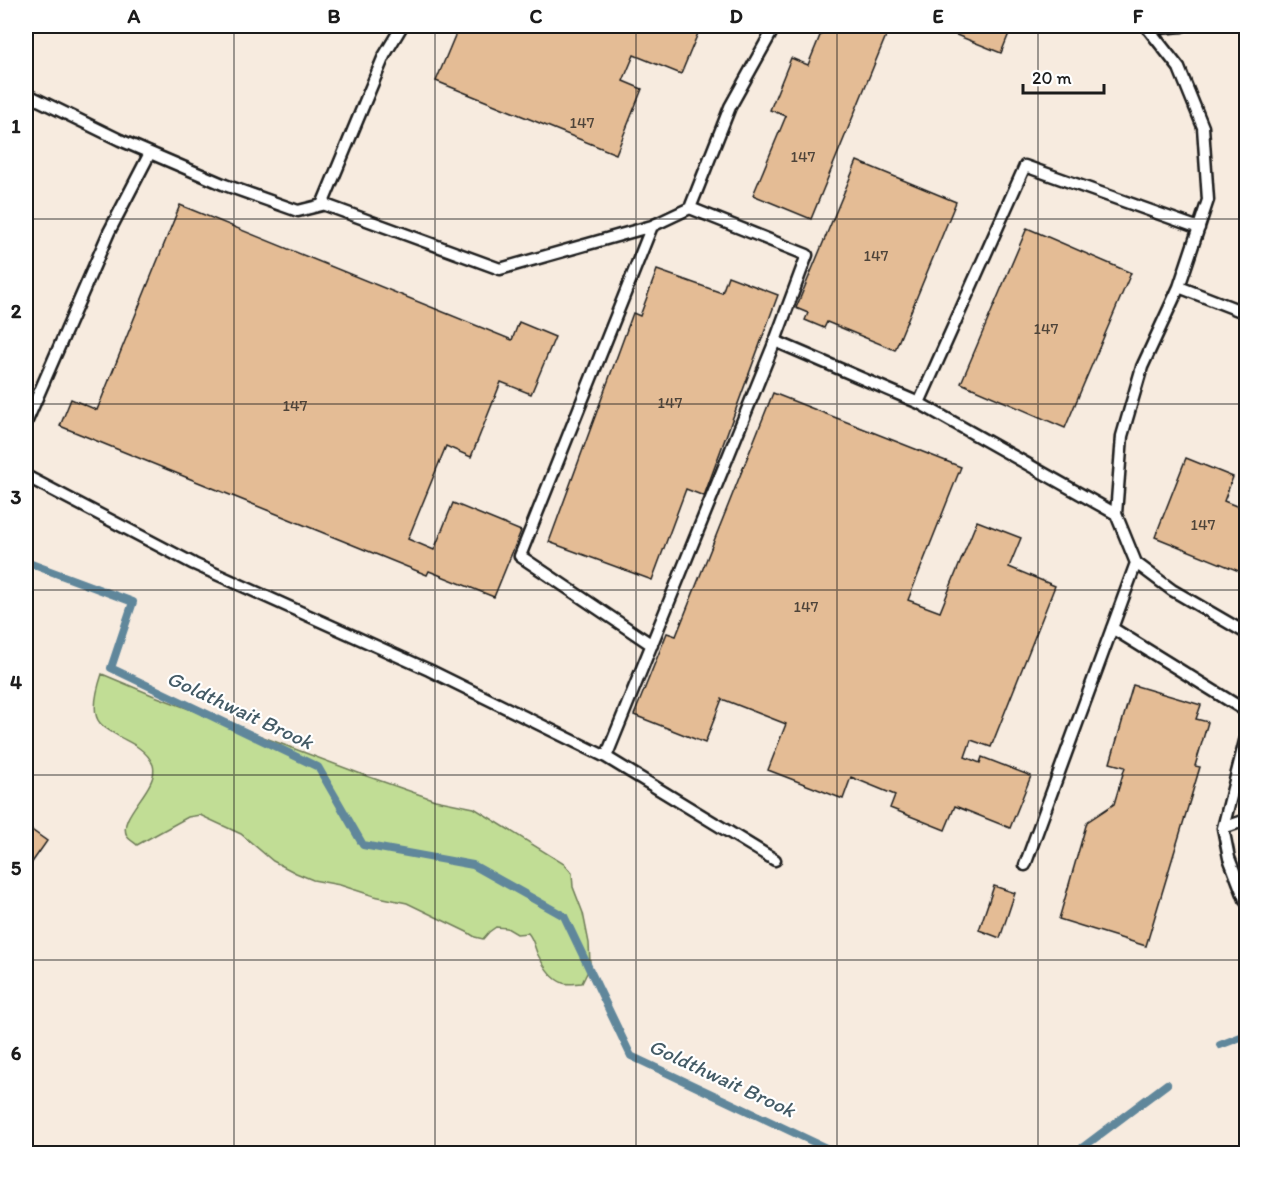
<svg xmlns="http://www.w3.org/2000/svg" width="1272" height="1179" viewBox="0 0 1272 1179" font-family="Itim,sans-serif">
<rect width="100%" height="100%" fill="#f7ebdf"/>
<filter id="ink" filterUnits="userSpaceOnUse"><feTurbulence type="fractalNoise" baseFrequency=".0167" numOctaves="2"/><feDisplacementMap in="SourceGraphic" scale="12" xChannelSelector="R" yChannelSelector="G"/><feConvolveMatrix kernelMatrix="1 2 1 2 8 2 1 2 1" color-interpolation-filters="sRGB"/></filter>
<g filter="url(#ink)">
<!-- green -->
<path fill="#c1dd95" stroke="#6e7c58" stroke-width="1.5" d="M102,674L152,695L361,774L435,800L474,808L564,864L572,873L573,887L583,913L589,943L590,963L587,973L582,983C576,983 569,985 563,983C552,979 543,965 538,955C534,947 534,940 528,933L517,934L507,928L496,927L489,932L483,939L475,937L467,932L407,903L374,896L340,885L313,880L296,873L273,861L241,834L200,815L188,817L137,845C134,842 129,840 127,836C116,816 160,788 153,765C150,757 146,753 139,748C131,742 122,739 115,734C110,731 103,727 100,723C90,712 98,686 102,674Z"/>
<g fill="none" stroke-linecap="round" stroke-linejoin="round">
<!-- stream -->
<path stroke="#61879b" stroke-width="8" d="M26,562L133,602L111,668L318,767L363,845L473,865L564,916L631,1056L839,1154
M1220,1045L1246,1035
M1074,1154L1167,1084"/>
</g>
<!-- building -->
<path fill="#e4bc95" stroke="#1c1c1c" stroke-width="1.5" d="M459,26H701L681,74L634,55L623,81L642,89L616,154L436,81Z
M824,26H890L811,219L753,195L786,116L770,110L791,58L808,65Z
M934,26H1012L1001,53Z
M857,161L956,202L895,350L827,322L824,328L805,320L808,313L796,308Z
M180,205L512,340L519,322L555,337L531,394L501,382L471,457L446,446L408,539L434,550L453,503L521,531L494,597L429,571L427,575L60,426L71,399L97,410Z
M1027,228L1131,273L1065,428L961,383Z
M657,270L722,293L728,276L778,295L704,496L686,489L652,580L549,542L633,313L640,316Z
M773,393L961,467L908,600L940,612L977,521L1021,538L1009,567L1055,586L991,747L971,740L965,757L980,763L982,757L1031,776L1010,828L955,806L945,830L890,808L895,795L851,777L843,799L768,770L786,724L722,699L705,743L634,715L667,633L676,636Z
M1186,458L1233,477L1224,501L1246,510V574L1155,537Z
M1133,685L1201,705L1196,719L1208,722L1195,766L1200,767L1146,946L1059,919L1087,822L1114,804L1125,767L1110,763Z
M26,826L47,841L26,871Z
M994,886L1015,893L1000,938L979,930Z"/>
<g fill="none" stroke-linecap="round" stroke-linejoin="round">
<defs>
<path id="lane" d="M1146,26L1179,68L1203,127L1208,200L1179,287L1142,367L1122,436L1116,514L1136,563L1172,590L1246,633
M1243,26H1246
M1148,29L1182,26
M26,94L120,140L225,185L298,211L322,205L384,56L402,26
M323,204L500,269L652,226L690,208L807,255L775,341L606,757
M690,208L730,107L775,26
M1179,287L1246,313
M775,341L919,403
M26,423L109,232L150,153
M26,476L194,564L429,670L606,757L775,860
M1116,514L919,403L1025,166L1199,228
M1112,628L1246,711
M652,645L520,556L652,226
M1246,737L1223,828L1229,858L1246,902
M1223,828L1246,820
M1025,865L1136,563"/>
</defs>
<!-- lane casing -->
<use href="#lane" stroke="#1c1c1c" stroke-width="15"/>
<!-- lane -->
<use href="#lane" stroke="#fff" stroke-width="10"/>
</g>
</g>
<!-- grid -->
<path fill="none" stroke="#1c1c1c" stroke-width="1.5" stroke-opacity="0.55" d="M234,26V1154M435,26V1154M636,26V1154M837,26V1154M1038,26V1154M26,219H1246M26,404H1246M26,590H1246M26,775H1246M26,960H1246"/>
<g text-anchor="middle" stroke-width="4.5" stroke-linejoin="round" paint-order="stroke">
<!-- number labels -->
<g font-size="16" fill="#4e443a">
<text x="582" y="128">147</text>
<text x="803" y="162">147</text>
<text x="876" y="261">147</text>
<text x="1046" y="334">147</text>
<text x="670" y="408">147</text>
<text x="295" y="411">147</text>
<text x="1203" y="530">147</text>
<text x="806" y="612">147</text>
</g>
<!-- water labels -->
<g font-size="21" font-style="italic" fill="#445b66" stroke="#fff">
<text transform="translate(240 710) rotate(25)" y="7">Goldthwait Brook</text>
<text transform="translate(722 1078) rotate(25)" y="7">Goldthwait Brook</text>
</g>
</g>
<!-- margin -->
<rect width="1272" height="1179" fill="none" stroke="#fff" stroke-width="66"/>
<!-- scale -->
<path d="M1023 84v9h81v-9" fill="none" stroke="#1c1c1c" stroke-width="3"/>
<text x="1032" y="84" font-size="18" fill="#1c1c1c" stroke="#ffffff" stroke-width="4.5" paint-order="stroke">20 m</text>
<rect x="33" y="33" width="1206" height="1113" fill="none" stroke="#1c1c1c" stroke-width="2"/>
<g font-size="20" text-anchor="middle" font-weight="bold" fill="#1c1c1c">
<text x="134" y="23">A</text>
<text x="334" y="23">B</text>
<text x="536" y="23">C</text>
<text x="736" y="23">D</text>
<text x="938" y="23">E</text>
<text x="1138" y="23">F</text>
<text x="16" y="133">1</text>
<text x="16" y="318">2</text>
<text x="16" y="504">3</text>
<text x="16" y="689">4</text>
<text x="16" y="875">5</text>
<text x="16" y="1060">6</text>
</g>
</svg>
